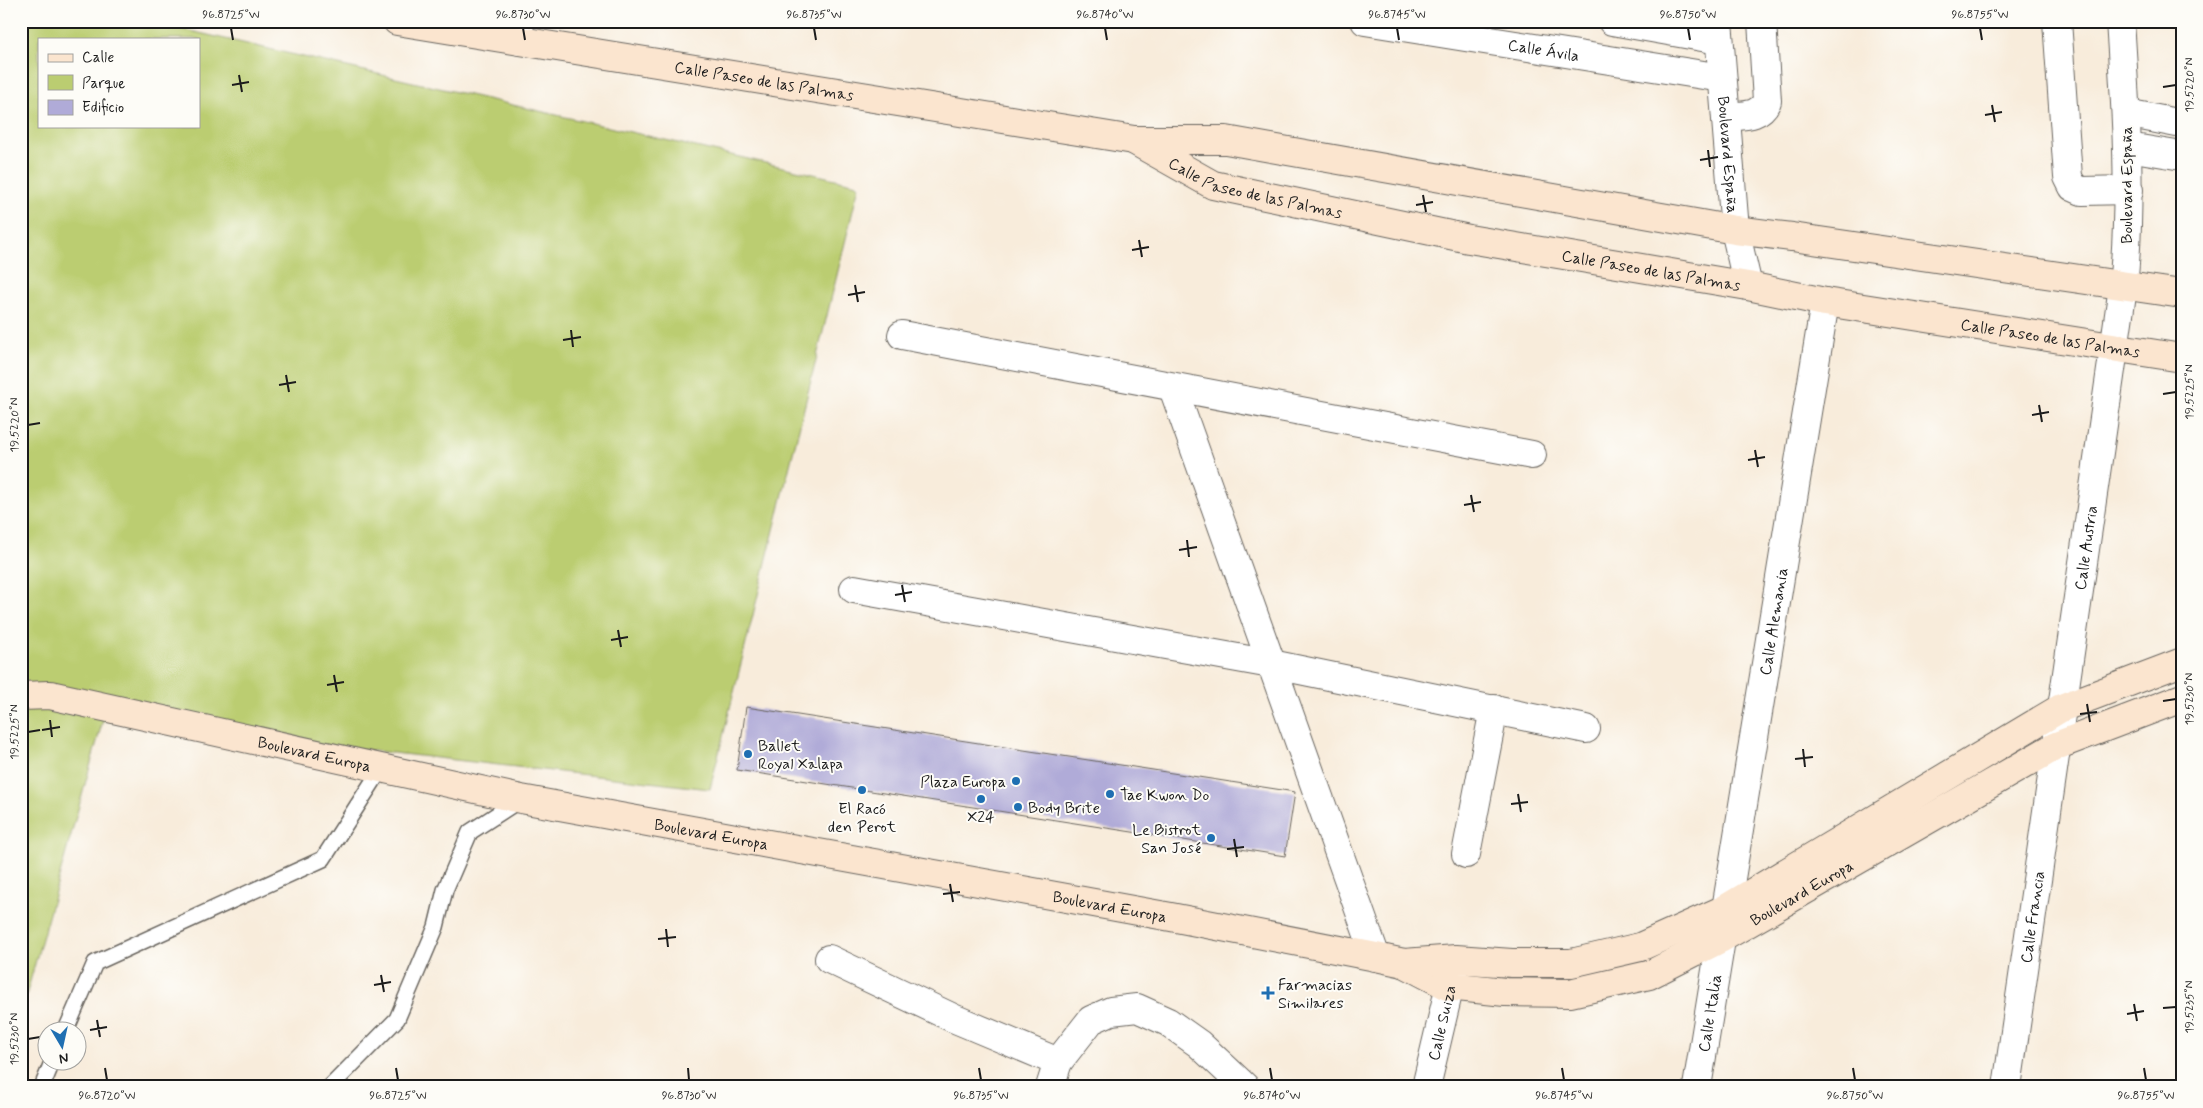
<svg xmlns="http://www.w3.org/2000/svg" width="2203" height="1108" viewBox="0 0 2203 1108" font-family="Mynerve,sans-serif">
<rect width="100%" height="100%" fill="#fdfcf7"/>
<filter id="ink" filterUnits="userSpaceOnUse"><feTurbulence type="fractalNoise" baseFrequency=".02" numOctaves="2"/><feDisplacementMap in="SourceGraphic" scale="10" xChannelSelector="R" yChannelSelector="G"/><feConvolveMatrix kernelMatrix="1 2 1 2 8 2 1 2 1" color-interpolation-filters="sRGB"/></filter>
<filter id="wash" filterUnits="userSpaceOnUse"><feTurbulence type="fractalNoise" baseFrequency=".0096" numOctaves="4" result="noise"/><feDisplacementMap in="SourceGraphic" scale="20" xChannelSelector="R" yChannelSelector="G"/><feGaussianBlur stdDeviation="1.12" result="paint"/><feColorMatrix in="noise" values="0 0 0 0 0 0 0 0 0 0 0 0 0 0 0 0 0 1.4 0 .05"/><feComposite in="paint" operator="in"/></filter>
<g filter="url(#wash)">
<rect width="100%" height="100%" fill="#f8ecdb"/>
<!-- green -->
<path fill="#bbcd71" stroke="#6c7446" fill-rule="evenodd" d="M21,21H147L857,184L859,186L710,789L103,720L21,1014ZM39,39H199V126H39Z"/>
<g id="blocks">
<!-- building -->
<path fill="#b0abd8" d="M746,707L1295,792L1285,856L737,770Z"/>
</g>
</g>
<g filter="url(#ink)">
<use href="#blocks" fill-opacity="0" stroke="#69655f" stroke-width="1"/>
<g fill="none" stroke-linecap="round" stroke-linejoin="round">
<defs>
<path id="lane" d="M66,1030L95,963L323,859L381,769
M42,1087L53,1060
M330,1087L397,1019L436,927L445,890L470,832L521,799"/>
<g id="street">
<path d="M519,21L520,41"/>
<path id="s1" d="M1365,21L1722,78"/>
<path d="M1612,21L1719,40"/>
<path id="s2" d="M1718,21L1735,230L1748,286"/>
<path d="M2057,21L2068,177L2073,187L2082,191L2129,190"/>
<path d="M2126,113L2182,124"/>
<path d="M1726,117C1742,115 1759,118 1767,101L1762,21"/>
<path d="M2128,147L2182,156"/>
<path d="M902,335L1532,455"/>
<path d="M1173,388L1376,957"/>
<path d="M854,589L1271,664L1586,729"/>
<path d="M1466,854L1494,709"/>
<path d="M829,959L953,1018L1058,1062"/>
<path d="M1050,1087L1058,1062L1091,1020L1111,1011L1137,1008L1168,1022L1199,1044L1245,1087"/>
<path id="s3" d="M1426,1087L1455,964"/>
<path id="s4" d="M1697,1087L1825,302"/>
<path id="s5" d="M2007,1087L2123,287C2132,198 2126,110 2120,21"/>
</g>
<g id="secondary">
<path id="s6" d="M397,21L1134,140H1226L1735,230L1792,237L2182,294"/>
<path id="s7" d="M1135,141L1213,185L1469,239L1748,286L1825,302L2182,358"/>
<path id="s8" d="M21,696L50,695L521,799L1171,917L1376,957L1404,963L1448,986L1505,992L1570,993L1649,975L1720,939L2056,746L2182,698"/>
<path d="M1404,963L1456,959L1512,963H1571L1640,947L1725,909L2061,708L2182,662"/>
</g>
</defs>
<!-- lane casing -->
<use href="#lane" stroke="#69655f" stroke-width="18"/>
<!-- street casing -->
<use href="#street" stroke="#69655f" stroke-width="30"/>
<!-- secondary casing -->
<use href="#secondary" stroke="#69655f" stroke-width="30"/>
<!-- lane -->
<use href="#lane" stroke="#fff" stroke-width="15"/>
<!-- street -->
<use href="#street" stroke="#fff" stroke-width="28"/>
<!-- secondary -->
<use href="#secondary" stroke="#fbe5cf" stroke-width="28"/>
</g>
</g>
<!-- ticks -->
<path fill="none" stroke="#1c1c1c" stroke-width="2" d="M231,28L233,40M523,28L525,40M814,28L816,40M1105,28L1107,40M1397,28L1399,40M1688,28L1690,40M1980,28L1982,40M239,75L242,92M232,85L249,82M2163,87L2176,85M1992,105L1995,122M1985,115L2002,112M1708,150L1710,167M1700,160L1718,157M1423,195L1426,212M1416,205L1433,202M1139,240L1142,257M1132,250L1149,247M855,285L858,302M848,295L865,292M571,330L573,347M563,340L581,337M286,375L289,392M279,385L296,382M2163,394L2176,392M2039,405L2042,422M2032,415L2049,412M28,425L40,423M1755,450L1758,467M1748,460L1765,457M1471,495L1474,512M1464,505L1481,502M1187,540L1189,557M1179,550L1197,547M902,585L905,602M895,595L912,592M618,630L621,647M611,640L628,637M334,675L337,692M327,685L344,682M2163,701L2176,699M2087,704L2090,722M2080,714L2097,712M50,720L52,737M42,730L60,727M28,732L40,730M1803,749L1805,767M1795,759L1813,757M1518,794L1521,812M1511,804L1528,802M1234,839L1237,857M1227,849L1244,847M950,884L953,902M943,894L960,892M666,929L668,947M658,939L676,937M381,975L384,992M374,985L391,982M2134,1004L2137,1021M2163,1008L2176,1007M2127,1014L2144,1011M97,1020L100,1037M90,1030L107,1027M28,1039L40,1037M105,1068L107,1080M396,1068L398,1080M688,1068L689,1080M979,1068L981,1080M1270,1068L1272,1080M1562,1068L1564,1080M1853,1068L1855,1080M2144,1068L2146,1080"/>
<!-- markers -->
<g fill="#1f6fb2" stroke="#fdfcf7" stroke-width="2">
<circle cx="748" cy="754" r="5"/>
<circle cx="1016" cy="781" r="5"/>
<circle cx="862" cy="790" r="5"/>
<circle cx="1110" cy="794" r="5"/>
<circle cx="981" cy="799" r="5"/>
<circle cx="1018" cy="807" r="5"/>
<circle cx="1211" cy="838" r="5"/>
<path d="M1265.5 985.5h5v5h5v5h-5v5h-5v-5h-5v-5h5z"/>
</g>
<g text-anchor="middle" stroke-width="4" stroke-linejoin="round" paint-order="stroke">
<!-- street labels -->
<g font-size="16" fill="#1c1c1c" stroke="#fdfcf7">
<text dy="6" stroke="none"><textPath href="#s1" startOffset="181">Calle Ávila</textPath></text>
<text dy="6" stroke="none"><textPath href="#s6" startOffset="372">Calle Paseo de las Palmas</textPath></text>
<text dy="6" stroke="none"><textPath href="#s2" startOffset="134">Boulevard España</textPath></text>
<text transform="translate(2126 185) rotate(-90)" y="6">Boulevard España</text>
<text dy="6" stroke="none"><textPath href="#s7" startOffset="131">Calle Paseo de las Palmas</textPath></text>
<text dy="6" stroke="none"><textPath href="#s7" startOffset="536">Calle Paseo de las Palmas</textPath></text>
<text dy="6" stroke="none"><textPath href="#s7" startOffset="941">Calle Paseo de las Palmas</textPath></text>
<text dy="6" stroke="none"><textPath href="#s5" startOffset="545">Calle Austria</textPath></text>
<text dy="6" stroke="none"><textPath href="#s4" startOffset="472">Calle Alemania</textPath></text>
<text dy="6" stroke="none"><textPath href="#s8" startOffset="300">Boulevard Europa</textPath></text>
<text dy="6" stroke="none"><textPath href="#s8" startOffset="705">Boulevard Europa</textPath></text>
<text dy="6" stroke="none"><textPath href="#s8" startOffset="1836">Boulevard Europa</textPath></text>
<text dy="6" stroke="none"><textPath href="#s8" startOffset="1110">Boulevard Europa</textPath></text>
<text dy="6" stroke="none"><textPath href="#s5" startOffset="172">Calle Francia</textPath></text>
<text dy="6" stroke="none"><textPath href="#s4" startOffset="75">Calle Italia</textPath></text>
<text dy="6" stroke="none"><textPath href="#s3" startOffset="66">Calle Suiza</textPath></text>
</g>
<!-- poi labels -->
<g font-size="16" fill="#1c1c1c" stroke="#fdfcf7" text-anchor="start">
<text x="758" y="751">Ballet<tspan x="758" dy="18">Royal Xalapa</tspan></text>
<text x="1006" y="787" text-anchor="end">Plaza Europa</text>
<text x="1120" y="800">Tae Kwon Do</text>
<text x="1028" y="813">Body Brite</text>
<text x="862" y="814" text-anchor="middle">El Racó<tspan x="862" dy="18">den Perot</tspan></text>
<text x="981" y="822" text-anchor="middle">X24</text>
<text x="1201" y="835" text-anchor="end">Le Bistrot<tspan x="1201" dy="18">San José</tspan></text>
<text x="1278" y="990">Farmacias<tspan x="1278" dy="18">Similares</tspan></text>
</g>
</g>
<!-- margin -->
<rect width="2203" height="1108" fill="none" stroke="#fdfcf7" stroke-width="55"/>
<!-- legend -->
<rect x="38" y="38" width="162" height="90" fill="#fdfcf7" stroke="#a3a29f"/>
<rect x="48" y="54" width="25" height="8" fill="#fbe5cf" stroke="#a3a29f"/>
<text x="82" y="62" font-size="15" fill="#1c1c1c">Calle</text>
<rect x="48" y="75" width="25" height="15" fill="#bbcd71" stroke="#a3a29f"/>
<text x="82" y="88" font-size="15" fill="#1c1c1c">Parque</text>
<rect x="48" y="100" width="25" height="15" fill="#b0abd8" stroke="#a3a29f"/>
<text x="82" y="112" font-size="15" fill="#1c1c1c">Edificio</text>
<!-- north arrow -->
<g transform="translate(62 1046) rotate(171)"><circle r="24" fill="#fdfcf7" stroke="#a3a29f"/>
<path d="M0-4L9 19L0 12L-9 19Z" fill="#1f6fb2"/>
<text y="-8" font-size="14" font-weight="bold" text-anchor="middle" fill="#1c1c1c">N</text>
</g>
<rect x="28" y="28" width="2148" height="1052" fill="none" stroke="#1c1c1c" stroke-width="2"/>
<g font-size="12" text-anchor="middle" fill="#1c1c1c">
<text x="231" y="18">96.8725°W</text>
<text x="523" y="18">96.8730°W</text>
<text x="814" y="18">96.8735°W</text>
<text x="1105" y="18">96.8740°W</text>
<text x="1397" y="18">96.8745°W</text>
<text x="1688" y="18">96.8750°W</text>
<text x="1980" y="18">96.8755°W</text>
<text transform="translate(2189 85) rotate(-90)" y="4">19.5220°N</text>
<text transform="translate(2189 392) rotate(-90)" y="4">19.5225°N</text>
<text transform="translate(14 425) rotate(-90)" y="4">19.5220°N</text>
<text transform="translate(2189 699) rotate(-90)" y="4">19.5230°N</text>
<text transform="translate(14 732) rotate(-90)" y="4">19.5225°N</text>
<text transform="translate(2189 1007) rotate(-90)" y="4">19.5235°N</text>
<text transform="translate(14 1039) rotate(-90)" y="4">19.5230°N</text>
<text x="107" y="1099">96.8720°W</text>
<text x="398" y="1099">96.8725°W</text>
<text x="689" y="1099">96.8730°W</text>
<text x="981" y="1099">96.8735°W</text>
<text x="1272" y="1099">96.8740°W</text>
<text x="1564" y="1099">96.8745°W</text>
<text x="1855" y="1099">96.8750°W</text>
<text x="2146" y="1099">96.8755°W</text>
</g>
</svg>
